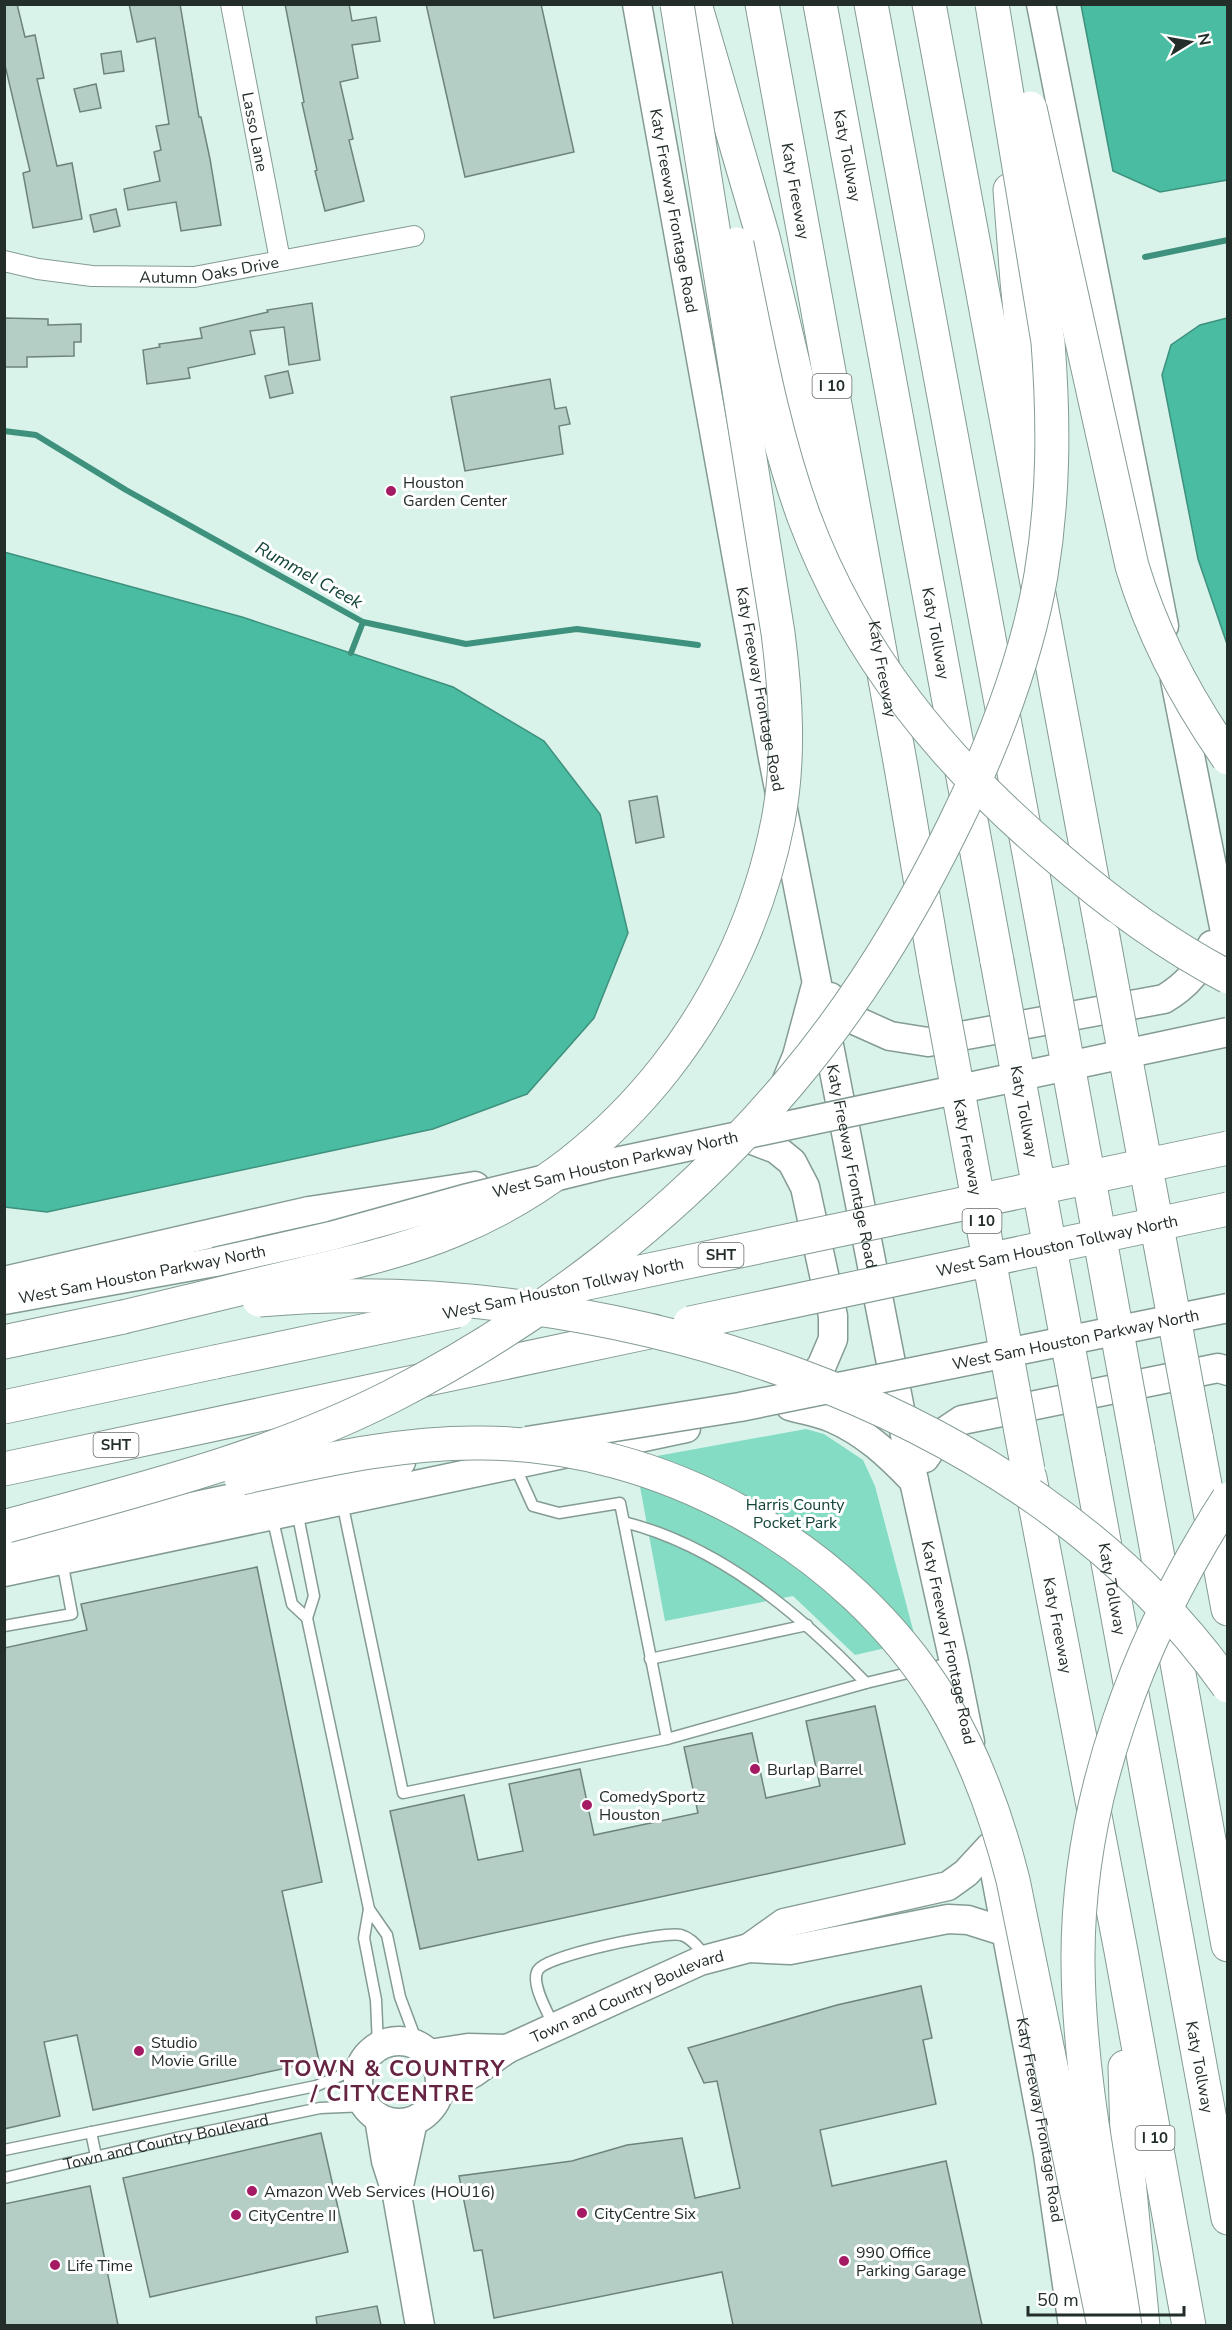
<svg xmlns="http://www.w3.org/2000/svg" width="1232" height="2330" viewBox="0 0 1232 2330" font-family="'Nunito Sans',sans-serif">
<rect width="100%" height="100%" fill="#d9f3eb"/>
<!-- green -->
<path fill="#83dcc3" d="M806,1429L824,1434L863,1460L875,1486L916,1641L855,1655L793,1596L665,1621L635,1460Z"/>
<!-- water -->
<path fill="#4abca1" stroke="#3e917d" stroke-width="1.5" d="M1081,5H1227V180L1160,192L1113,171Z
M1227,318H1228L1227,644L1198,559L1162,375L1171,345L1200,325Z
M4,552L242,617L453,687L544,741L600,814L628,933L594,1018L527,1094L433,1129L47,1212L5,1207Z"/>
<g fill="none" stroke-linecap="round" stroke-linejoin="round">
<!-- stream -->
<path stroke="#3e917d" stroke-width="6" d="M1145,257L1228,240
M4,431L36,435L126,490L363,622L466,644L577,629L698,645
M351,653L363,622"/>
</g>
<!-- building -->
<path fill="#b4cdc5" stroke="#6d847d" stroke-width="1.5" d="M4,4H17L25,37L35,35L44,78L37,79L57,166L72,163L82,219L33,228L23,173L30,171L4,61Z
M129,4H180L199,117H201L210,159L221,225L181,231L176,202L128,210L124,189L160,181L154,152L161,150L156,126L169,124L155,38L137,42Z
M285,4H349L352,21L376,17L380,41L352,45L358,78L340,82L353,139L349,140L364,201L325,211L315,171L317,170L302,103L304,102Z
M426,4H541L574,152L465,177Z
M121,51L124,71L104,74L101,54Z
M96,84L101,108L80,112L74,89Z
M116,209L120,226L94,232L90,215Z
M312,303L320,360L289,365L284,327L250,331L255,354L188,368L190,378L147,384L143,350L160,347L159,344L202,338L200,328L268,312L267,310Z
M4,318L48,319V325L81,324V342H74V356L27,357V367H4Z
M288,371L293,393L270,398L265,376Z
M550,379L555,409L566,407L570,424L559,426L563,454L465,471L451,397Z
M657,796L664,837L636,843L629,801Z
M257,1567L322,1882L282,1891L319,2061L93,2110L77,2035L44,2042L60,2116L4,2129V1648L87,1630L81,1604Z
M875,1706L905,1844L420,1949L390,1811L464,1795L478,1860L523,1851L509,1784L580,1769L594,1835L698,1813L684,1747L752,1733L766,1798L820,1786L806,1721Z
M921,1986L932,2038L923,2040L936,2104L820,2130L832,2186L946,2161L982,2325H733L722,2272L494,2318L482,2250L474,2251L459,2176L572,2161L627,2145L682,2138L695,2198L740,2188L717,2081L704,2083L688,2048L837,2005Z
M321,2133L348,2252L150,2297L123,2178Z
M90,2186L118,2325H4V2204Z
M377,2306L381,2325H317L316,2317Z"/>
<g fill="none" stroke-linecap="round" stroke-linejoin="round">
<defs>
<g id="lane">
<path d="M514,1464L533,1506L559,1513L620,1503L667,1739"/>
<path d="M342,1502L403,1793L667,1739L866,1683L954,1662"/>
<path d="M272,1516L292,1604L307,1618L314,1596L297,1511"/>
<path d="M624,1522C719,1546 799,1613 866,1683"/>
<path d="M307,1618L369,1909"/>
<path d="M4,1626L72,1614L62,1561"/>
<path d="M650,1659L807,1625"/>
<path d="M554,2026C548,2013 530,1983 538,1970C548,1955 663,1931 681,1935C692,1938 698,1948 706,1956"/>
<path d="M378,2046L376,2000L364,1938L369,1909L387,1935L400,1997L418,2045"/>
<path d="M91,2132L96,2156"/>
<path d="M4,2150L316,2086L361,2067"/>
<path id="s1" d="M4,2178L176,2138L320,2108L366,2106"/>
</g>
<g id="street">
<path id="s2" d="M231,4L280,260"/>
<path id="s3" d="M4,261L38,269L92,276L194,277L414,236"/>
</g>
<g id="secondary">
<path id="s4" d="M637,4L773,758L914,1481L954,1662L970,1742"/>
<path d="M1041,4L1164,626"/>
<path d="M1175,680L1228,947"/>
<path d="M830,997L852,1019L890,1036L928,1042L1164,999C1189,984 1198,970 1212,945"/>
<path d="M787,1080L797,1056L815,989"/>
<path d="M759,1123L747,1138L776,1149L792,1162L805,1187L833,1316V1339L822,1365L797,1398"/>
<path d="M4,1281L309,1211L475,1186"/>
<path d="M4,1300L215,1262"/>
<path d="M790,1406C804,1410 819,1412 832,1418C865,1432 889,1455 914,1481"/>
<path d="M925,1458L941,1434L962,1420L1218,1368L1228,1371"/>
<path d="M4,1547L401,1462"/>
<path d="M4,1572L686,1428"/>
<path id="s5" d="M995,1872L1048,2154L1073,2326"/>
<path d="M749,1948L784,1923L948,1886L966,1873L990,1847"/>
<circle cx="399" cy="2082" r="41"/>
<path d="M429,2054L468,2048L507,2049"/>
<path id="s6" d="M439,2092L473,2073L507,2049L700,1961L749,1948L790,1950L948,1919L968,1920L1006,1932"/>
<path d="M379,2118L386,2161L397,2195L420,2326"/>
<path d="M397,2195L413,2121"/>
</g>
<g id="highway">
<path d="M695,4L763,237L820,476L845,566"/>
<path id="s7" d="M762,4L901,767L936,972"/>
<path id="s8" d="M820,4L997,961"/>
<path d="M871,4L1047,950"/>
<path d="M929,4L1103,937"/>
<path d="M1010,190L1017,281L1037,480"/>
<path d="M4,1342L123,1317"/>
<path d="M4,1407L215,1362"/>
<path d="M1196,1436L1228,1609"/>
<path d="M1138,1447L1228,1945"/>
<path id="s9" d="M1089,1459L1228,2218"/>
<path d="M4,1469L654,1331"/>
<path id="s10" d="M1030,1478L1121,1951L1189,2326"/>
<path d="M1125,2067L1128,2170L1143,2326"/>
</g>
</defs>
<!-- lane casing -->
<use href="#lane" stroke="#849b94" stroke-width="13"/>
<!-- street casing -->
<use href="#street" stroke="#849b94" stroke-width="22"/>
<!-- secondary casing -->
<use href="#secondary" stroke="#849b94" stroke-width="31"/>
<!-- highway casing -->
<use href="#highway" stroke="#849b94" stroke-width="35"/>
<!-- lane -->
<use href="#lane" stroke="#fff" stroke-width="10"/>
<!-- street -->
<use href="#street" stroke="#fff" stroke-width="20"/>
<!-- secondary -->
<use href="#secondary" stroke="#fff" stroke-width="28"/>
<!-- highway -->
<use href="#highway" stroke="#fff" stroke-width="33"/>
<defs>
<g id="secondary-bridge">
<path id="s11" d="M215,1262L331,1236L468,1198L611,1163L1228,1032"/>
<path id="s12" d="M527,1441L740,1407L1228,1308"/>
</g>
<g id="highway-bridge">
<path d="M1030,108L1132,566C1153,636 1186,698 1228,758"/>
<path d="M737,244C756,336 772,429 804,517C855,654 944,762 1054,855C1107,901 1165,944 1228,977"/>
<path d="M1103,937L1196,1436"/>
<path d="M1047,950L1138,1447"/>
<path id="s13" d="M997,961L1089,1459"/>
<path id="s14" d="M936,972L1028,1470"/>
<path d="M578,1285L1228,1148"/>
<path d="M259,1300C597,1270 1025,1398 1228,1686"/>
<path d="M123,1317C183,1303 242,1288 302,1274C353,1262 404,1251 452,1231C623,1162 743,1000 778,821C790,759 786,695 778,633L677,4"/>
<path id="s15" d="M690,1323L1228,1209"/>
<path d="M215,1362L457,1311"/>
<path d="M241,1478C320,1461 399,1442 481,1443C662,1443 847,1546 942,1701C975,1756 997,1817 1013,1880L1104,2326"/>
<path d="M7,1526C138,1490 270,1458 392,1396C542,1319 681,1212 790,1082C855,1005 909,917 953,827C992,748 1026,662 1041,575C1054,496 1054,422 1048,342L992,4"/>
<path d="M1125,2326C1107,2205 1079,2084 1078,1962C1077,1797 1139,1637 1228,1499"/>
</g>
</defs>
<!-- secondary-bridge casing -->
<use href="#secondary-bridge" stroke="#849b94" stroke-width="31" stroke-linecap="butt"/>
<!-- highway-bridge casing -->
<use href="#highway-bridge" stroke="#849b94" stroke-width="35" stroke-linecap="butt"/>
<!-- secondary-bridge -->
<use href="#secondary-bridge" stroke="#fff" stroke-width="28"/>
<!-- highway-bridge -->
<use href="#highway-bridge" stroke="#fff" stroke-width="33"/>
</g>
<!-- markers -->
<g fill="#a41b64" stroke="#fff" stroke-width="2">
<circle cx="391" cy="491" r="6"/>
<circle cx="755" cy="1769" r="6"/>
<circle cx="587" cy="1805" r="6"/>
<circle cx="139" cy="2051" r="6"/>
<circle cx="252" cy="2191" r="6"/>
<circle cx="582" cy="2213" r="6"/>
<circle cx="236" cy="2215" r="6"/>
<circle cx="844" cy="2261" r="6"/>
<circle cx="55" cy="2265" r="6"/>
</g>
<g text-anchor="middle" stroke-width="6" stroke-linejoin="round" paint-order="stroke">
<!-- shield labels -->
<g fill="#fff" stroke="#656c6a" stroke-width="1.5">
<rect x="812.5" y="374" width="39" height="24" rx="4.5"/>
<rect x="962.5" y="1209" width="39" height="24" rx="4.5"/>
<rect x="698.5" y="1243" width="45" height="24" rx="4.5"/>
<rect x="93.5" y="1433" width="45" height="24" rx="4.5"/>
<rect x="1135.5" y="2126" width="39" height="24" rx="4.5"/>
</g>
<g font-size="15" font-weight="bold" fill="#232d2a">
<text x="832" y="391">I 10</text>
<text x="982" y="1226">I 10</text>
<text x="721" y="1260">SHT</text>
<text x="116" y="1450">SHT</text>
<text x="1155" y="2143">I 10</text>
</g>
<!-- street labels -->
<g font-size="16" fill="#232d2a" stroke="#fff">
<text dy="6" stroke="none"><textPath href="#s2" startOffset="130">Lasso Lane</textPath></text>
<text dy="6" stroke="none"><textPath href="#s8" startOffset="154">Katy Tollway</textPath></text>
<text dy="6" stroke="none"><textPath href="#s7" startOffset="190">Katy Freeway</textPath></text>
<text dy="6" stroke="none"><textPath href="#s4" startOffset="210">Katy Freeway Frontage Road</textPath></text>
<text dy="6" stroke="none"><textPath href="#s3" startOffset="207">Autumn Oaks Drive</textPath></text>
<text dy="6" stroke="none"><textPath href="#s8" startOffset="640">Katy Tollway</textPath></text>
<text dy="6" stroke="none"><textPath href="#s7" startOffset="676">Katy Freeway</textPath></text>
<text dy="6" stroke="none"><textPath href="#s4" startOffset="696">Katy Freeway Frontage Road</textPath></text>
<text dy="6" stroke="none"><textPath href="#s13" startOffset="153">Katy Tollway</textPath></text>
<text dy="6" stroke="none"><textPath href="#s14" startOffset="178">Katy Freeway</textPath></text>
<text dy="6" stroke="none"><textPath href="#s11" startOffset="412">West Sam Houston Parkway North</textPath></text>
<text dy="6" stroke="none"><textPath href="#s4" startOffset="1182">Katy Freeway Frontage Road</textPath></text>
<text dy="6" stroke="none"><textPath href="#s15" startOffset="375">West Sam Houston Tollway North</textPath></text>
<text transform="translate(142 1274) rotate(-11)" y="6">West Sam Houston Parkway North</text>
<text transform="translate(563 1288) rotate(-12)" y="6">West Sam Houston Tollway North</text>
<text dy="6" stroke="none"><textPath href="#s12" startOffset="558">West Sam Houston Parkway North</textPath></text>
<text dy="6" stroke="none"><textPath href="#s9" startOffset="132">Katy Tollway</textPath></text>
<text dy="6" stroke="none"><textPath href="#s10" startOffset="150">Katy Freeway</textPath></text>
<text dy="6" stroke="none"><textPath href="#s4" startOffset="1668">Katy Freeway Frontage Road</textPath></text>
<text dy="6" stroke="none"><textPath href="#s6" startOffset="212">Town and Country Boulevard</textPath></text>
<text dy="6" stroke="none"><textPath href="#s9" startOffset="618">Katy Tollway</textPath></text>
<text dy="6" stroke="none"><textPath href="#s5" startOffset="252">Katy Freeway Frontage Road</textPath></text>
<text dy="6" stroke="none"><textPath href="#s1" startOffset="166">Town and Country Boulevard</textPath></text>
</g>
<!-- poi labels -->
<g font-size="16" fill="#232d2a" stroke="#fff" text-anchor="start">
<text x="403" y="488">Houston<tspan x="403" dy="18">Garden Center</tspan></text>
<text x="767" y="1775">Burlap Barrel</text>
<text x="599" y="1802">ComedySportz<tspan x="599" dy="18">Houston</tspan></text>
<text x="151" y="2048">Studio<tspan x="151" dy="18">Movie Grille</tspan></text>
<text x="264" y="2197">Amazon Web Services (HOU16)</text>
<text x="594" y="2219">CityCentre Six</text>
<text x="248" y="2221">CityCentre II</text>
<text x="856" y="2258">990 Office<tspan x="856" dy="18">Parking Garage</tspan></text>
<text x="67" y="2271">Life Time</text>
</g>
<!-- park labels -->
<g font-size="16" fill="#114338" stroke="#fff">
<text x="795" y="1510">Harris County<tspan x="795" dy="18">Pocket Park</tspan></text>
</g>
<!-- water labels -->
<g font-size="18" font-style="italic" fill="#14453a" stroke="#fff">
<text transform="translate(309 575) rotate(29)" y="6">Rummel Creek</text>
</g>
<!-- district labels -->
<g font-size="22" font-weight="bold" letter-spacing="1.5" fill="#652442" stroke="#fff">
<text x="393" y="2076">TOWN &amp; COUNTRY<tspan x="393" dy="25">/ CITYCENTRE</tspan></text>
</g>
</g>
<!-- border -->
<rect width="1232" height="2330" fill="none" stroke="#232d2a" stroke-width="12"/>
<!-- north arrow -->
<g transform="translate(1190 42) rotate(79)" stroke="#ffffff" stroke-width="4.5" paint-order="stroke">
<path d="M0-4.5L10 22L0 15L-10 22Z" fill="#232d2a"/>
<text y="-9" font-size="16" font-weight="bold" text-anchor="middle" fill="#232d2a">N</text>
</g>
<!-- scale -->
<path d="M1028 2306v9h156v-9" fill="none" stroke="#232d2a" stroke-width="3"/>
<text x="1037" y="2306" font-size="18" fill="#232d2a" stroke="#ffffff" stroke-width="4.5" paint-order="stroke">50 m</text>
</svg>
